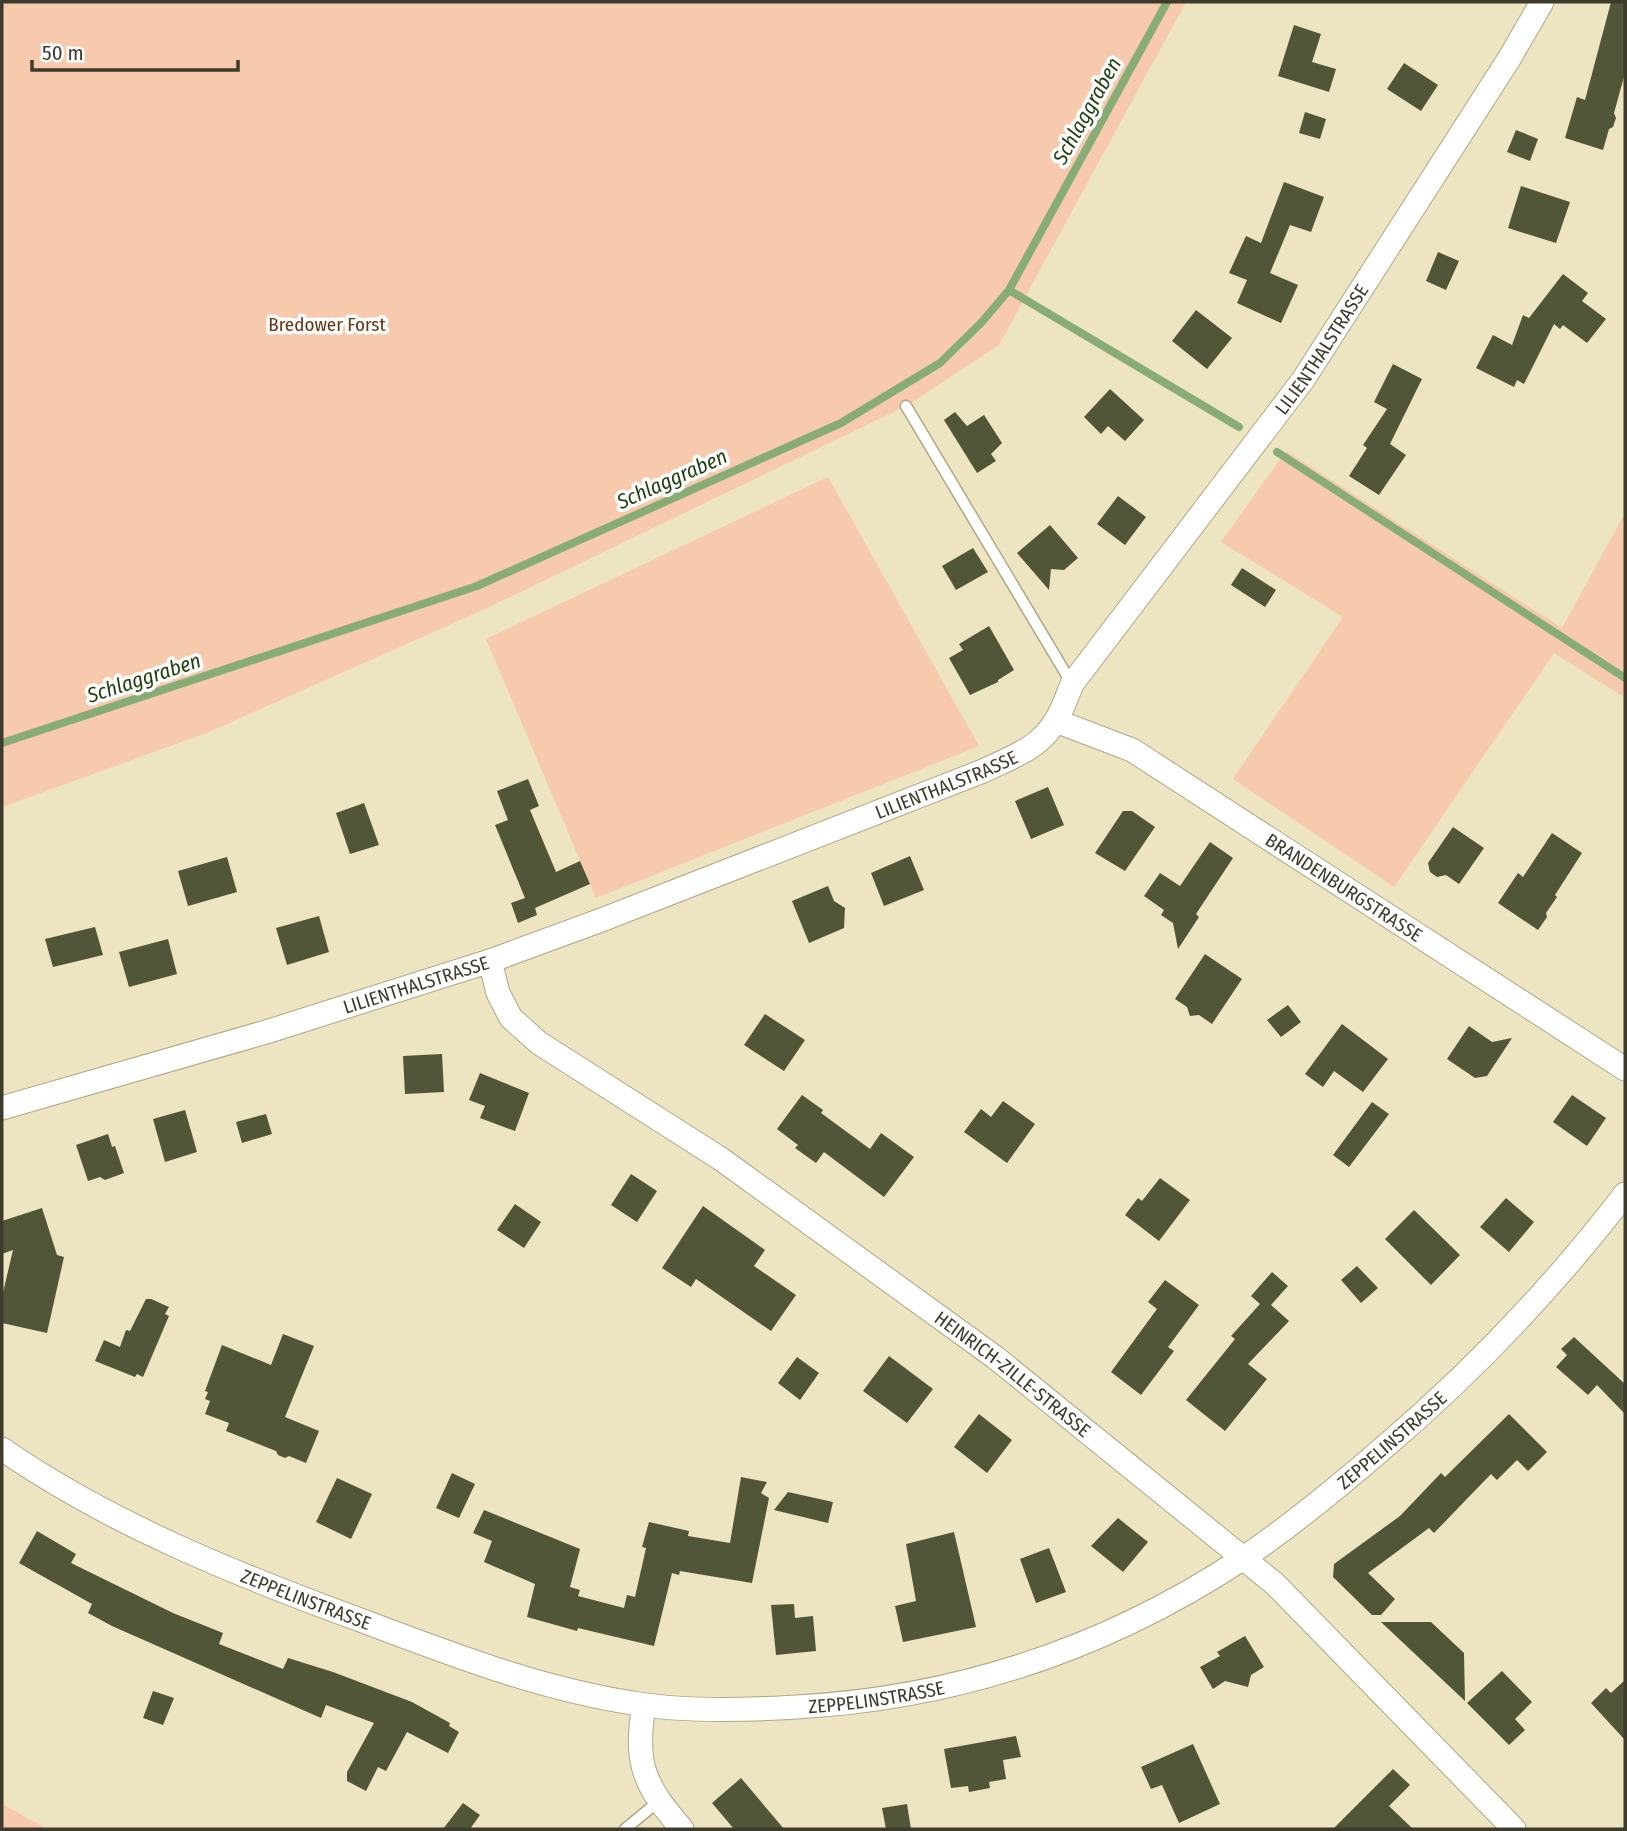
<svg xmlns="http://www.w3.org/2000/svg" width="1627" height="1831" viewBox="0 0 1627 1831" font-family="'Fira Sans Condensed',sans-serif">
<rect width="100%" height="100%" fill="#ede4c1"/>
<!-- green -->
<path fill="#f7c9ad" d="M2,2H1186L999,345L906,406L485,609L209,732L2,807Z
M1286,451L1562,628L1625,513V698L1554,653L1394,887L1233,779L1343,617L1221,542Z
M828,477L979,746L596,898L486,639Z
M2,1804L47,1829H2Z"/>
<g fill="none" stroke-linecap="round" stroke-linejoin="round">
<!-- stream -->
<path stroke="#88ac76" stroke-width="8" d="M1009,290L1239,427
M1277,452L1625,678
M2,743L477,586L841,423L940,363L981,323L1009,290L1167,2"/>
</g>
<!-- building -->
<path fill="#515638" d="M1611,2H1625V73L1614,113L1616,118L1613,127L1609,129L1603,150L1565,138L1577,97L1585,100Z
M1294,25L1321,34L1312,62L1336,69L1329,92L1278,76Z
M1404,63L1438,85L1421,111L1387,89Z
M1305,112L1326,119L1320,139L1299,133Z
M1516,130L1538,139L1530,161L1507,152Z
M1284,182L1324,197L1311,232L1290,225L1270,273L1298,285L1281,323L1237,303L1247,280L1229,273L1246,236L1261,243Z
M1521,186L1570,202L1556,243L1508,228Z
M1438,252L1459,261L1446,290L1426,281Z
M1563,274L1588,293L1582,301L1606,319L1587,343L1563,325L1560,329L1554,324L1524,384L1517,380L1514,387L1476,368L1493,335L1512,345L1523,315L1529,318Z
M1196,310L1232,338L1207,369L1172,341Z
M1393,364L1422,379L1390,444L1406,455L1379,495L1349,476L1367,448L1363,445L1387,409L1374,402Z
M1110,389L1144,420L1125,441L1108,426L1101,434L1084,417Z
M955,412L967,426L984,415L1002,443L991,454L996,461L977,473L944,420Z
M1118,496L1146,517L1125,545L1097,524Z
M1050,525L1078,558L1064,570L1051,569L1049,590L1017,553Z
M973,548L988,572L956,590L942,566Z
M1242,568L1276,590L1265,607L1231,585Z
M989,626L1014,670L998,680V682L970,695L949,658L963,650L959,644Z
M528,779L539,806L530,810L556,872L580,861L590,884L535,908L537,915L518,923L511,903L525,898L495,825L508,820L497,791Z
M1048,787L1064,825L1031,839L1015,801Z
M364,803L379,845L350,854L336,813Z
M1123,811H1132L1155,827L1125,871L1095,853Z
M1453,827L1484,848L1459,884L1446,875L1437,877L1430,872L1428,863Z
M1552,833L1582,853L1555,895L1557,897L1546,913L1547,917L1538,930L1498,903L1518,873L1523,877Z
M1210,842L1233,858L1196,914L1199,917L1178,949L1173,923L1161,915L1164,910L1144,896L1160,873L1180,886Z
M910,856L924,890L884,906L871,873Z
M227,857L237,892L188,906L178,871Z
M828,886L834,901L845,908L844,928L809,943L792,901Z
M319,916L329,952L287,965L276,928Z
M95,927L103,955L53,967L45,939Z
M168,939L177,974L129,987L119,952Z
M1205,954L1242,979L1212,1024L1199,1015L1190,1016L1187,1007L1175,999Z
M1288,1005L1301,1022L1281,1037L1267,1020Z
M765,1014L805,1040L784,1071L744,1045Z
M1342,1024L1388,1059L1363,1092L1334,1071L1323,1087L1305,1074Z
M1469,1026L1492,1042L1512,1038L1487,1076L1475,1078L1447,1059Z
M442,1054L444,1092L405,1094L403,1056Z
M480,1073L529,1093L515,1131L480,1118L485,1106L469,1100Z
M802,1095L823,1110L821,1113L870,1149L881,1133L914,1157L884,1197L824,1152L816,1163L795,1148L798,1145L777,1129Z
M1572,1095L1606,1118L1587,1146L1553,1122Z
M1003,1101L1035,1124L1007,1163L964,1132L981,1109L991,1117Z
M1372,1102L1389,1114L1349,1167L1333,1155Z
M185,1110L197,1152L165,1162L153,1119Z
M266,1114L272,1134L242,1143L236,1122Z
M108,1134L112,1147L115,1146L124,1173L105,1180L100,1177L88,1181L76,1145Z
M631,1174L657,1191L637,1222L611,1205Z
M1160,1178L1190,1200L1159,1241L1125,1215L1138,1198L1142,1201Z
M1506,1198L1534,1222L1509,1252L1480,1227Z
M515,1204L541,1222L524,1248L497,1230Z
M703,1206L765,1250L754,1266L796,1295L771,1331L696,1279L691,1287L662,1268Z
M42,1208L57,1255L64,1257L47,1333L2,1323V1297L13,1250L2,1254V1221Z
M1414,1210L1460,1255L1431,1285L1385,1239Z
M1357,1266L1378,1288L1361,1303L1341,1280Z
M1272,1272L1288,1286L1271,1305L1289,1321L1248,1364L1267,1379L1225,1431L1186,1400L1235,1339L1231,1336L1260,1304L1251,1296Z
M1165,1280L1199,1305L1168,1347L1174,1351L1141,1395L1111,1372L1157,1309L1148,1302Z
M146,1299H151L169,1307L165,1314L169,1316L143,1377L137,1374L135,1377L95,1361L104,1340L120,1347L126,1330L130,1331Z
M283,1334L314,1346L285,1417L319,1431L306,1463L289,1456L285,1458L278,1455L276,1451L226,1431L229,1423L205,1414L210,1401L205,1399L208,1392L205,1391L222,1345L271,1365Z
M1574,1337L1625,1384V1414L1597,1385L1588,1395L1556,1367L1567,1355L1561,1349Z
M889,1356L933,1389L907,1423L863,1391Z
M797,1357L819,1373L800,1400L778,1383Z
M979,1414L1012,1440L987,1473L954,1447Z
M1509,1414L1547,1452L1528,1471L1517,1460L1497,1480L1491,1474L1434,1533L1429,1528L1368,1573L1395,1599L1381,1615H1372L1333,1577L1334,1564L1400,1516L1441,1473L1445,1477Z
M452,1473L475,1484L459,1518L436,1508Z
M741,1477L767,1482L761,1493L769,1498L752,1583L680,1571L679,1575L672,1573L654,1646L578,1628L577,1631L527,1617L535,1584L484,1562L492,1541L473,1533L484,1510L580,1549L570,1587L580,1590L578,1596L624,1608L627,1595L635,1597L646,1548L642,1547L649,1522L689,1531L688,1536L730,1543Z
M337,1478L372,1494L351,1539L316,1522Z
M788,1492L833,1502L828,1523L774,1510Z
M1118,1518L1148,1542L1123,1572L1091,1546Z
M37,1531L76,1554L71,1563L173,1613L223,1633L219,1644L283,1669L288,1658L333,1672L412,1702L450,1723L449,1726L459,1732L448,1753L407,1732L386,1771L378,1767L366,1791L347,1781V1772L374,1723L326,1705L321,1718L112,1626L88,1613L92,1604L19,1563Z
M954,1532L976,1627L903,1642L895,1606L916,1601L906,1544Z
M1049,1548L1066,1592L1036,1603L1020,1559Z
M794,1604L795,1618L813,1616L816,1651L776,1655L771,1605Z
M1381,1622H1431L1464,1653L1465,1701Z
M1245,1636L1264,1667L1251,1675L1248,1687L1225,1681L1213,1689L1200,1667L1220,1656L1217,1652Z
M1502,1671L1532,1702L1515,1719L1525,1730L1509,1745L1467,1703Z
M1625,1680V1740L1591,1703L1606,1688L1611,1693Z
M153,1691L174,1698L163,1725L143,1718Z
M1016,1736L1021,1757L1003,1760L1006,1779L989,1782L990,1788L969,1792L968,1786L951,1788L944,1749Z
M1193,1744L1220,1804L1179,1823L1162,1785L1151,1789L1141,1767Z
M1393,1769L1410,1785L1389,1806L1413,1829H1333Z
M741,1778L784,1829H734L712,1803Z
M463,1803L480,1815L470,1829H443Z
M907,1804L911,1829H886L882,1808Z"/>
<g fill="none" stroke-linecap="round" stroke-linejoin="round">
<defs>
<path id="lane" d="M906,406L1072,684
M625,1829L659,1801"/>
<g id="street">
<path id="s1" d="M1056,721L1132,750L1625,1069"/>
<path id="s2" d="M490,961L498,993L511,1018L539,1043L721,1159L996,1358L1275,1584L1514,1829"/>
<path id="s3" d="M2,1108L266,1032L490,961L604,919L983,771C1010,758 1041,748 1056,720C1063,709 1067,696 1072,684L1303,380L1509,59L1542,2"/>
<path id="s4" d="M2,1449C110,1524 240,1576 363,1621C454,1655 542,1690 639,1704C688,1712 747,1710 797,1707C958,1698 1107,1648 1242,1559C1291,1526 1337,1488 1381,1450C1473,1372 1552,1289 1625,1194"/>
<path d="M644,1705C634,1764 644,1785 682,1829"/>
</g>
</defs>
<!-- lane casing -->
<use href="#lane" stroke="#b0a786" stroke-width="13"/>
<!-- street casing -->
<use href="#street" stroke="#b0a786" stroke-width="25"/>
<!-- lane -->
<use href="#lane" stroke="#fff" stroke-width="10"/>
<!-- street -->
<use href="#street" stroke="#fff" stroke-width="23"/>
</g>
<g text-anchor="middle" stroke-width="7" stroke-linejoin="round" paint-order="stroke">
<!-- park labels -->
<g font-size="19" fill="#663511" stroke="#fff">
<text x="327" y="331">Bredower Forst</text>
</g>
<!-- street labels -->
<g font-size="19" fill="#3e3a2c" stroke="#fff">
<text dy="7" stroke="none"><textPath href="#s3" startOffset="1586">LILIENTHALSTRASSE</textPath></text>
<text dy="7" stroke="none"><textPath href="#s3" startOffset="999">LILIENTHALSTRASSE</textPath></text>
<text dy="7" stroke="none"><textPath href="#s1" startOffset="334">BRANDENBURGSTRASSE</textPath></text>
<text dy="7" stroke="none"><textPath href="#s3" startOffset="432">LILIENTHALSTRASSE</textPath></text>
<text dy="7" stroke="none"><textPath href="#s2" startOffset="677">HEINRICH-ZILLE-STRASSE</textPath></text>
<text dy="7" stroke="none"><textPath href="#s4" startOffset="1514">ZEPPELINSTRASSE</textPath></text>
<text dy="7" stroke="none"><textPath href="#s4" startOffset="340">ZEPPELINSTRASSE</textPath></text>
<text dy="7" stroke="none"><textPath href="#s4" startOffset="928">ZEPPELINSTRASSE</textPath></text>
</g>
<!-- water labels -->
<g font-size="21" font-style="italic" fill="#1d3f0e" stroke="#fff">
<text transform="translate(1087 111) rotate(-61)" y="7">Schlaggraben</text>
<text transform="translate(672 479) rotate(-24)" y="7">Schlaggraben</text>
<text transform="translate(144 678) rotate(-18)" y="7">Schlaggraben</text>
</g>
</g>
<!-- border -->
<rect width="1627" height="1831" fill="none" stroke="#3e3a2c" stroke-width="7"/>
<!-- scale -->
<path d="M32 60v10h206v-10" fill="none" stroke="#3e3a2c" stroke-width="3.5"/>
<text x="42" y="60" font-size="21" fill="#3e3a2c" stroke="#ffffff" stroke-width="5" paint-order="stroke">50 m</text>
</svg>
